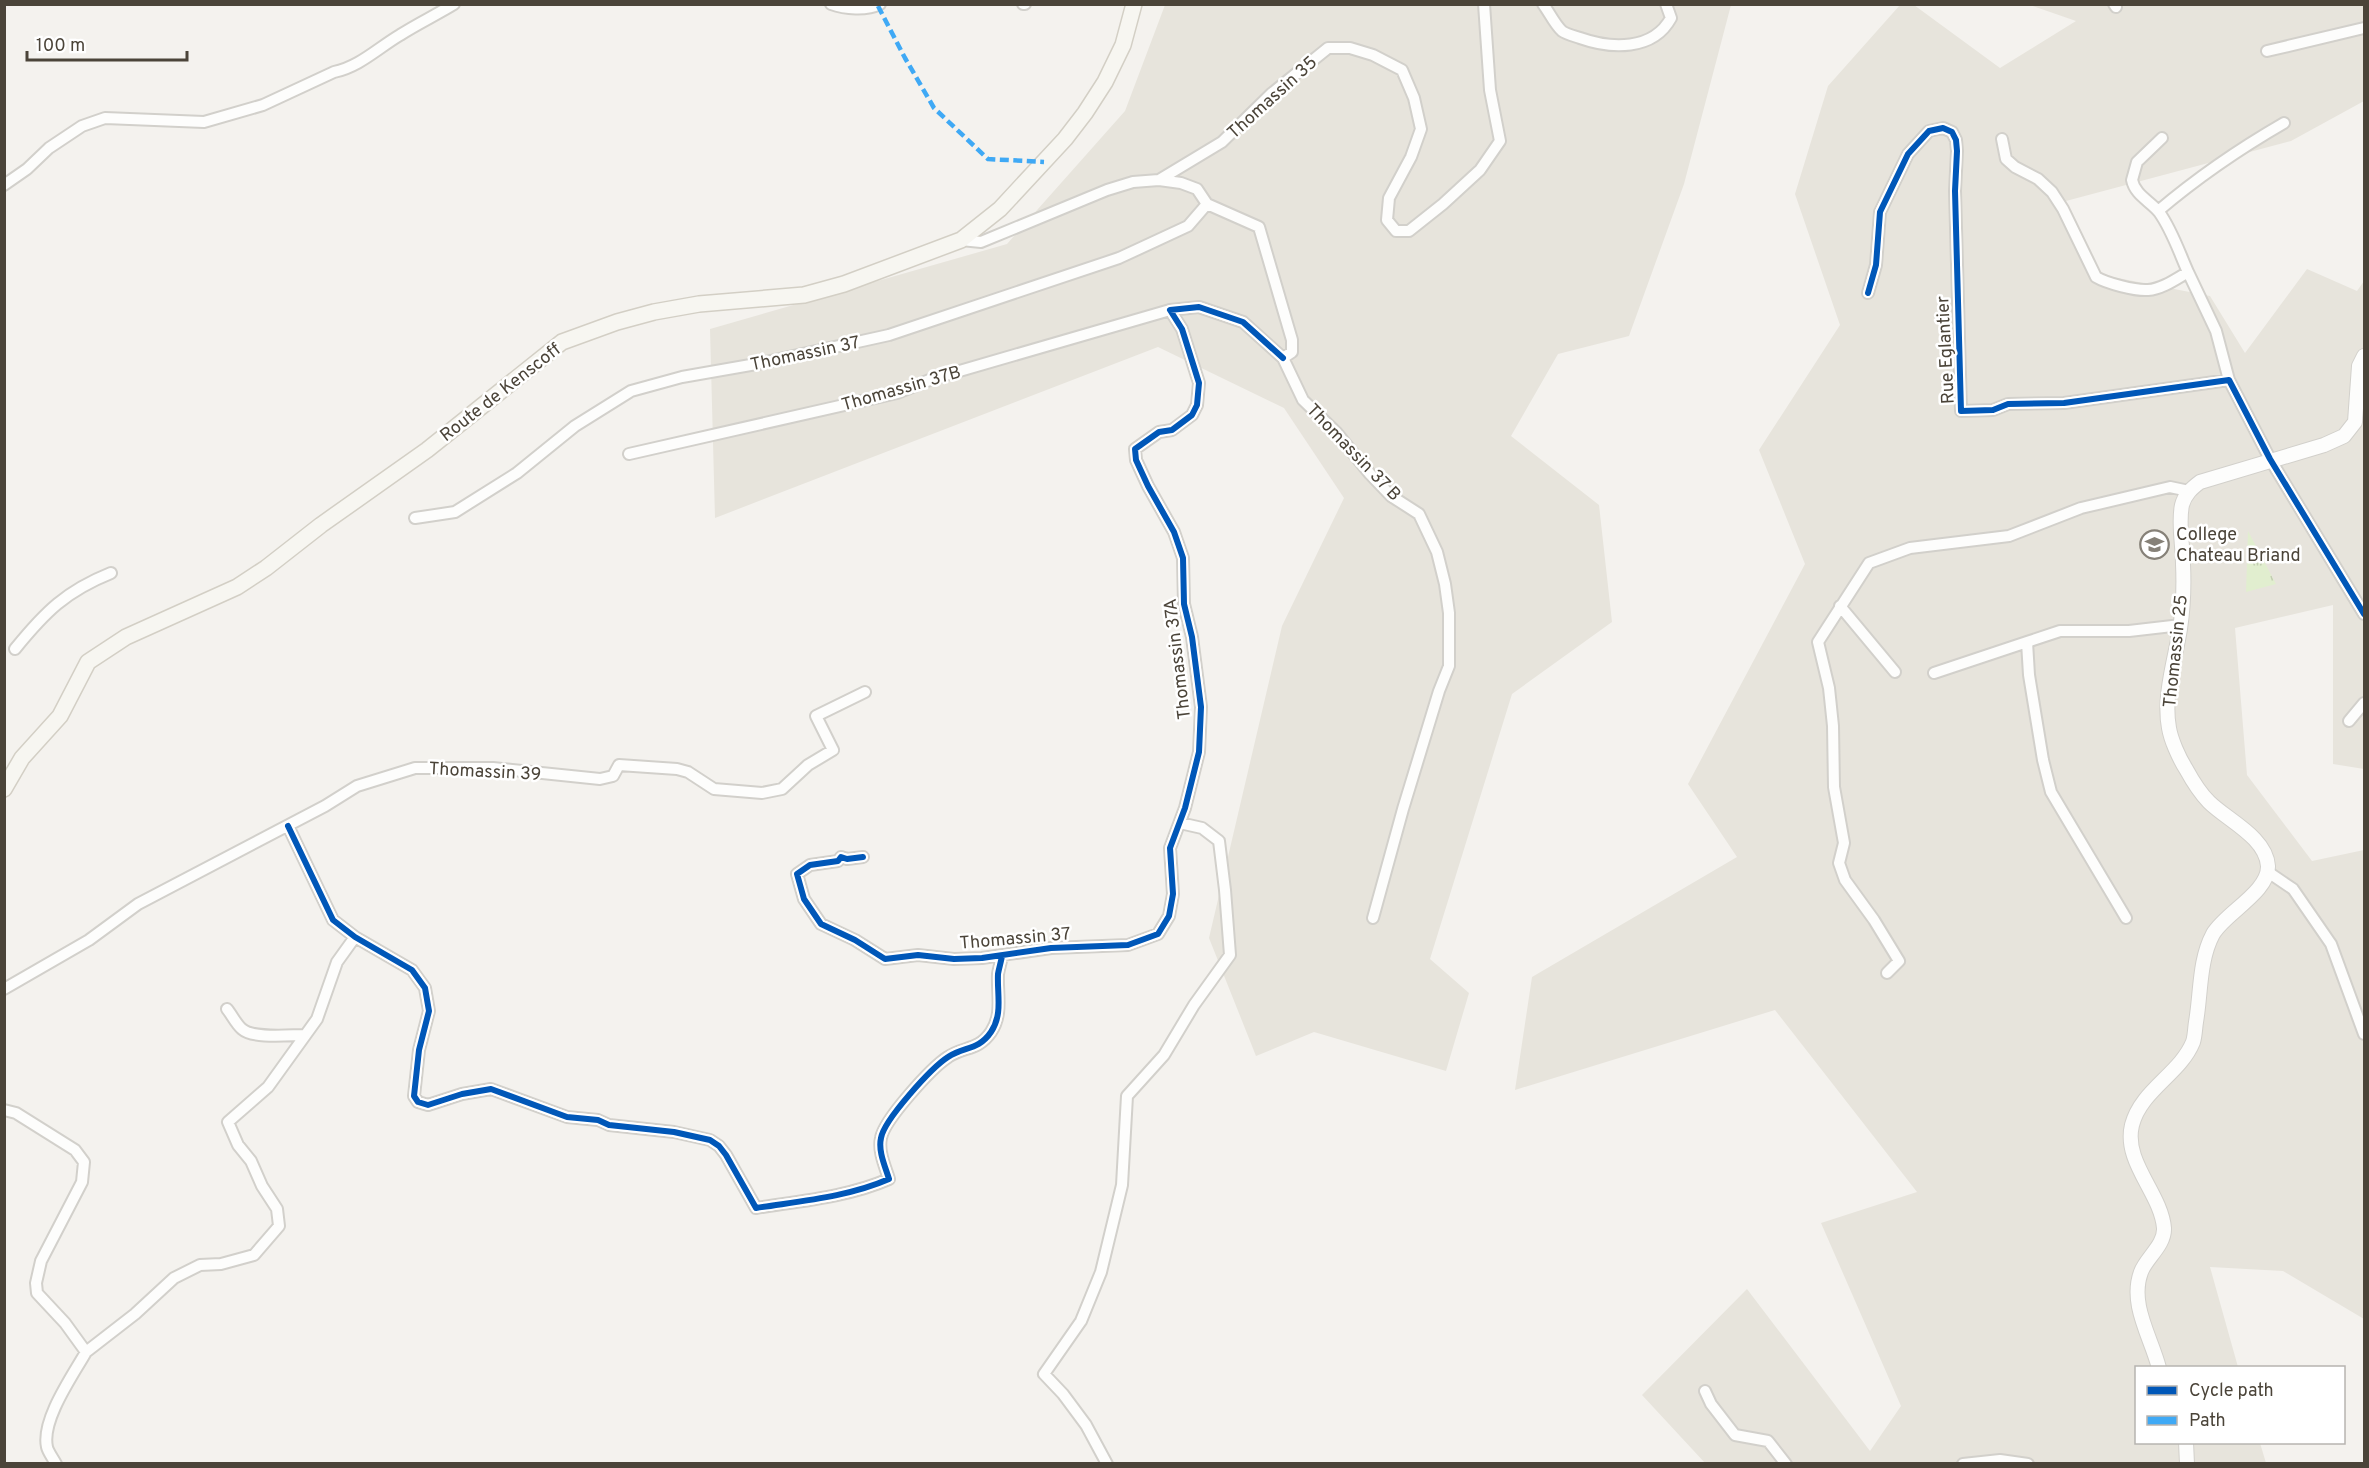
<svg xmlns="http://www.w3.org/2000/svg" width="2369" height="1468" viewBox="0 0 2369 1468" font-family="Overpass,sans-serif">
<defs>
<pattern id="park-tufts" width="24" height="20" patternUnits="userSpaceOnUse" patternTransform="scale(1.5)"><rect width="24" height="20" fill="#e1eecf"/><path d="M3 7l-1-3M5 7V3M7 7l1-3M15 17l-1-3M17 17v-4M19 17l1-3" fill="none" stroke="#c3cdb2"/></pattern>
</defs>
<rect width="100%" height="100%" fill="#f4f2ee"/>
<!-- residential -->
<path fill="#e7e4dc" d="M1165,5H1731L1684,184L1629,336L1558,354L1511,436L1599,505L1612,622L1512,694L1430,959L1469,993L1446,1071L1314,1032L1256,1056L1209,938L1282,626L1344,498L1284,408L1158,347L715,518L710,329L1007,244L1125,111Z
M1900,5H1914L2000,68L2076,21L2030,5H2364V101L2291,141L2066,201L2087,272L2210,296L2245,353L2307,269L2357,291L2364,281V769L2333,764V605L2235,628L2247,775L2312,861L2364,850V1319L2283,1271L2210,1267L2238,1367L2136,1368V1442L2260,1443L2266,1463H1705L1642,1395L1747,1289L1870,1451L1901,1406L1821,1223L1917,1192L1775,1010L1515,1090L1532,977L1737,857L1688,784L1805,564L1759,450L1840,325L1795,194L1828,86Z"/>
<!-- park -->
<path fill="url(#park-tufts)" d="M2248,531L2276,584L2246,592Z"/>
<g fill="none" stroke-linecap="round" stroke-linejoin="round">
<defs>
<path id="minor" d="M831,4C845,9 866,11 880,4
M1023,4H1025
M1543,4C1549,12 1555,25 1562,31C1566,34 1574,36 1580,38C1611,49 1653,51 1671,18L1666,4
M2114,4L2116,7
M2267,51L2364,28
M2162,138L2137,162L2132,180C2135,195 2150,201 2159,212C2172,230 2179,252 2188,272
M2002,139L2006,159L2015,167L2038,179L2052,192L2063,209L2096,277C2106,283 2135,291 2148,290C2162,289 2176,279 2188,272L2216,331L2229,380
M1159,180L1222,142L1271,94L1328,48H1350L1373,55L1402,70L1414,98L1421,129L1411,157L1389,198L1387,220L1396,231H1409L1443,204L1480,170L1500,141L1490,90L1484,4
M4,185L27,169L49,148L82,126L105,118L204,122L263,105L334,72C359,67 378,48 400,35C417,24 436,15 454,4
M2158,211C2198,177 2239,149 2284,123
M961,240L981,242L1107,190L1133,182L1159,180L1181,183L1197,189L1207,204L1259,227L1292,340V352L1283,358L1303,400L1336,432L1370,474L1391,496L1419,514L1437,552L1445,584L1449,613V666L1439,691L1403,809L1373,918
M1868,293L1876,265L1880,212L1908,154L1929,131L1943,128L1952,132L1956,140L1957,151L1955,191L1961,411L1993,410L2008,404L2064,403L2229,380L2270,459L2364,614
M629,454L897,393L932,379L1170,310
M415,518L455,512L517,473L575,426L631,391L682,377L762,363L889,335L1119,258L1188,226L1207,204
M1840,606L1895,672
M15,649C45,612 66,591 111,573
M1934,673L2027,642
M2349,721L2364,703
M288,826L333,920L355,937L412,970L425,988L429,1011L419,1050L414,1096L418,1102L428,1105L462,1094L491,1089L567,1117L598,1120L609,1125L674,1132L710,1140L719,1146L726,1155L756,1208C800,1201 848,1197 889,1179C885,1166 878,1151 881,1138C884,1120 931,1068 948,1057C964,1046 978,1051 991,1032C1003,1014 997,995 998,974C999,968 1001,962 1002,956
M863,857L847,859L841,857L838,861L810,865L797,874L804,899L821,924L855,940L885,959L918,955L954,959L982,958L1051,948L1128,945L1158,934L1169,916L1173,894L1170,848L1185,808L1199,752L1201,707L1192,637L1184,604L1183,558L1174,532L1148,486L1136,460L1135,449L1159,432L1172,430L1192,415L1197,405L1199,383L1182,329L1170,310L1199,307L1243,322L1283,358
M2268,872L2293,889L2331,944L2364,1034
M2126,918L2051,792L2043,760L2029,675L2027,642L2060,631H2129L2181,625
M1887,973L1899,961L1874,920L1845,880L1839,863L1844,843L1834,787L1833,726L1829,688L1818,642L1869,563L1910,548L2009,536L2081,508L2170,487L2189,491
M4,989L89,940L138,904L325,806L357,786L415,768H493L600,779L613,776L619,765L677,769L688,772L714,789L762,793L782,789L808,765L833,750L816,716L865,692
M227,1009C232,1015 236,1024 242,1029C253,1039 289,1035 305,1035
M4,1110L16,1113L75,1150L84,1162L82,1182L41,1261L36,1283L37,1293L65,1323L86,1352C73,1375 41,1420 47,1447C48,1452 53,1458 56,1464
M86,1352L135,1314L174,1278L200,1265L221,1264L254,1255L279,1226L277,1209L262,1186L251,1161L238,1145L228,1122L268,1087L317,1019L337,962L355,937
M1705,1391L1711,1404L1735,1435L1768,1441L1786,1464
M1107,1464L1086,1425L1063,1394L1044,1374L1081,1321L1101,1272L1122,1185L1127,1096L1164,1055L1194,1005L1230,955L1225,890L1219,841L1202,828L1180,823
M1963,1464L2000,1460L2028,1464"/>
<path id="tertiary" d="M2159,1368C2151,1337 2129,1304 2141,1272C2146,1258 2165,1245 2164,1228C2161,1193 2123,1162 2132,1125C2141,1090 2180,1074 2193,1042C2195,1036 2195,1028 2196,1022C2201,993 2199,960 2213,934C2225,913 2269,892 2268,866C2266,837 2227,820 2209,802C2200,793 2192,780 2186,769C2179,758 2171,740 2169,728C2163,696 2175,660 2180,629C2183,609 2184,585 2183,564C2183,545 2178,524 2182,505C2185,494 2192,488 2200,482L2324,445L2344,436L2355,422L2359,366L2364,356
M2186,1442L2187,1464"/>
<path id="secondary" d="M4,789L22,758L60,716L88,662L126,637L237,587L266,568L321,525L427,450L562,342L617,322L654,312L699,304L804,295L844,284L961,240L1000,209L1065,139L1085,113L1105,82L1123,45L1134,4"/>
</defs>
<!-- minor casing -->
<use href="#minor" stroke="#d2d0cb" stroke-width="14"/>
<!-- tertiary casing -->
<use href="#tertiary" stroke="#d2d0cb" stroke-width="16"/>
<!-- secondary casing -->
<use href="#secondary" stroke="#d3cfc5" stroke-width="18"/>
<!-- minor -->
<use href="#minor" stroke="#fdfdfc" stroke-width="10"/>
<!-- tertiary -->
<use href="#tertiary" stroke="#fdfdfc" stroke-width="14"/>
<!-- secondary -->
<use href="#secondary" stroke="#f7f6f1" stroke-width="15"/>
<!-- quiet -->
<path stroke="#3fa9f5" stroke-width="4.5" stroke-dasharray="9 4.5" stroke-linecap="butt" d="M878,6L905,58L934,108L988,159L1044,162"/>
<defs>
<path id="cycleway" d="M1868,293L1876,265L1880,212L1908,154L1929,131L1943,128L1952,132L1956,140L1957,151L1955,191L1961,411L1993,410L2008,404L2064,403L2229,380L2270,459L2364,614
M288,826L333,920L355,937L412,970L425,988L429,1011L419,1050L414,1096L418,1102L428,1105L462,1094L491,1089L567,1117L598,1120L609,1125L674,1132L710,1140L719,1146L726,1155L756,1208C800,1201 848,1197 889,1179C885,1166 878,1151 881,1138C884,1120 931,1068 948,1057C964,1046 978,1051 991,1032C1003,1014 997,995 998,974C999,968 1001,962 1002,956
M863,857L847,859L841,857L838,861L810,865L797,874L804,899L821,924L855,940L885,959L918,955L954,959L982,958L1051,948L1128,945L1158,934L1169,916L1173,894L1170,848L1185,808L1199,752L1201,707L1192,637L1184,604L1183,558L1174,532L1148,486L1136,460L1135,449L1159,432L1172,430L1192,415L1197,405L1199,383L1182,329L1170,310L1199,307L1243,322L1283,358"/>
</defs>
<!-- cycleway casing -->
<use href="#cycleway" stroke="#fff" stroke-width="10"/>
<!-- cycleway -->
<use href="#cycleway" stroke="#0057b8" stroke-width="6"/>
</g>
<!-- icons -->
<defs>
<symbol id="school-ring" viewBox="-11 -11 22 22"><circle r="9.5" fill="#fff" stroke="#868178" stroke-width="1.5"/><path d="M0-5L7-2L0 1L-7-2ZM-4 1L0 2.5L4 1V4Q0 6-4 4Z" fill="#868178"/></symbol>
</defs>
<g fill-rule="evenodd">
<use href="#school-ring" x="2138" y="528" width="33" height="33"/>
</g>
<g text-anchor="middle" stroke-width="5" stroke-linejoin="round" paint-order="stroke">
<!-- street labels -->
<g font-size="18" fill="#4b4439" stroke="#fff">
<text transform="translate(1272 97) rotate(-42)" y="6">Thomassin 35</text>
<text transform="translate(1945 350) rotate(-93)" y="6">Rue Eglantier</text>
<text transform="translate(805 353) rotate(-12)" y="6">Thomassin 37</text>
<text transform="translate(901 388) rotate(-16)" y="6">Thomassin 37B</text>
<text transform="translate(500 392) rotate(-38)" y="6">Route de Kenscoff</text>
<text transform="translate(1354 452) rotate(46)" y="6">Thomassin 37 B</text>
<text transform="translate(2175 651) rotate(-84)" y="6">Thomassin 25</text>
<text transform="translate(1177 659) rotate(-97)" y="6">Thomassin 37A</text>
<text transform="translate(485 771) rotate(3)" y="6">Thomassin 39</text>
<text transform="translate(1015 938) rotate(-5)" y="6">Thomassin 37</text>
</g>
<!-- poi labels -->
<g font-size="18" fill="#4b4439" stroke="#fff" text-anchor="start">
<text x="2176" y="540">College<tspan x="2176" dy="21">Chateau Briand</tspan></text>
</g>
</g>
<!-- border -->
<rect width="2369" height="1468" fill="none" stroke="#4b4439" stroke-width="12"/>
<!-- legend -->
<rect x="2135" y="1366" width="210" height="78" fill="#ffffff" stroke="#b7b4b0" stroke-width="1.5"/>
<rect x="2147" y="1386" width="30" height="9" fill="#0057b8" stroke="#b7b4b0" stroke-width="1.5"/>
<text x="2189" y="1396" font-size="18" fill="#4b4439">Cycle path</text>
<rect x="2147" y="1416" width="30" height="9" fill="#3fa9f5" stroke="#b7b4b0" stroke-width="1.5"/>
<text x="2189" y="1426" font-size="18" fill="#4b4439">Path</text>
<!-- scale -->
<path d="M27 51v9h160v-9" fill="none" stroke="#4b4439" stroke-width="3"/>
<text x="36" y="51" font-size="18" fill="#4b4439" stroke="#ffffff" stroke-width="4.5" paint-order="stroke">100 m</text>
</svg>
